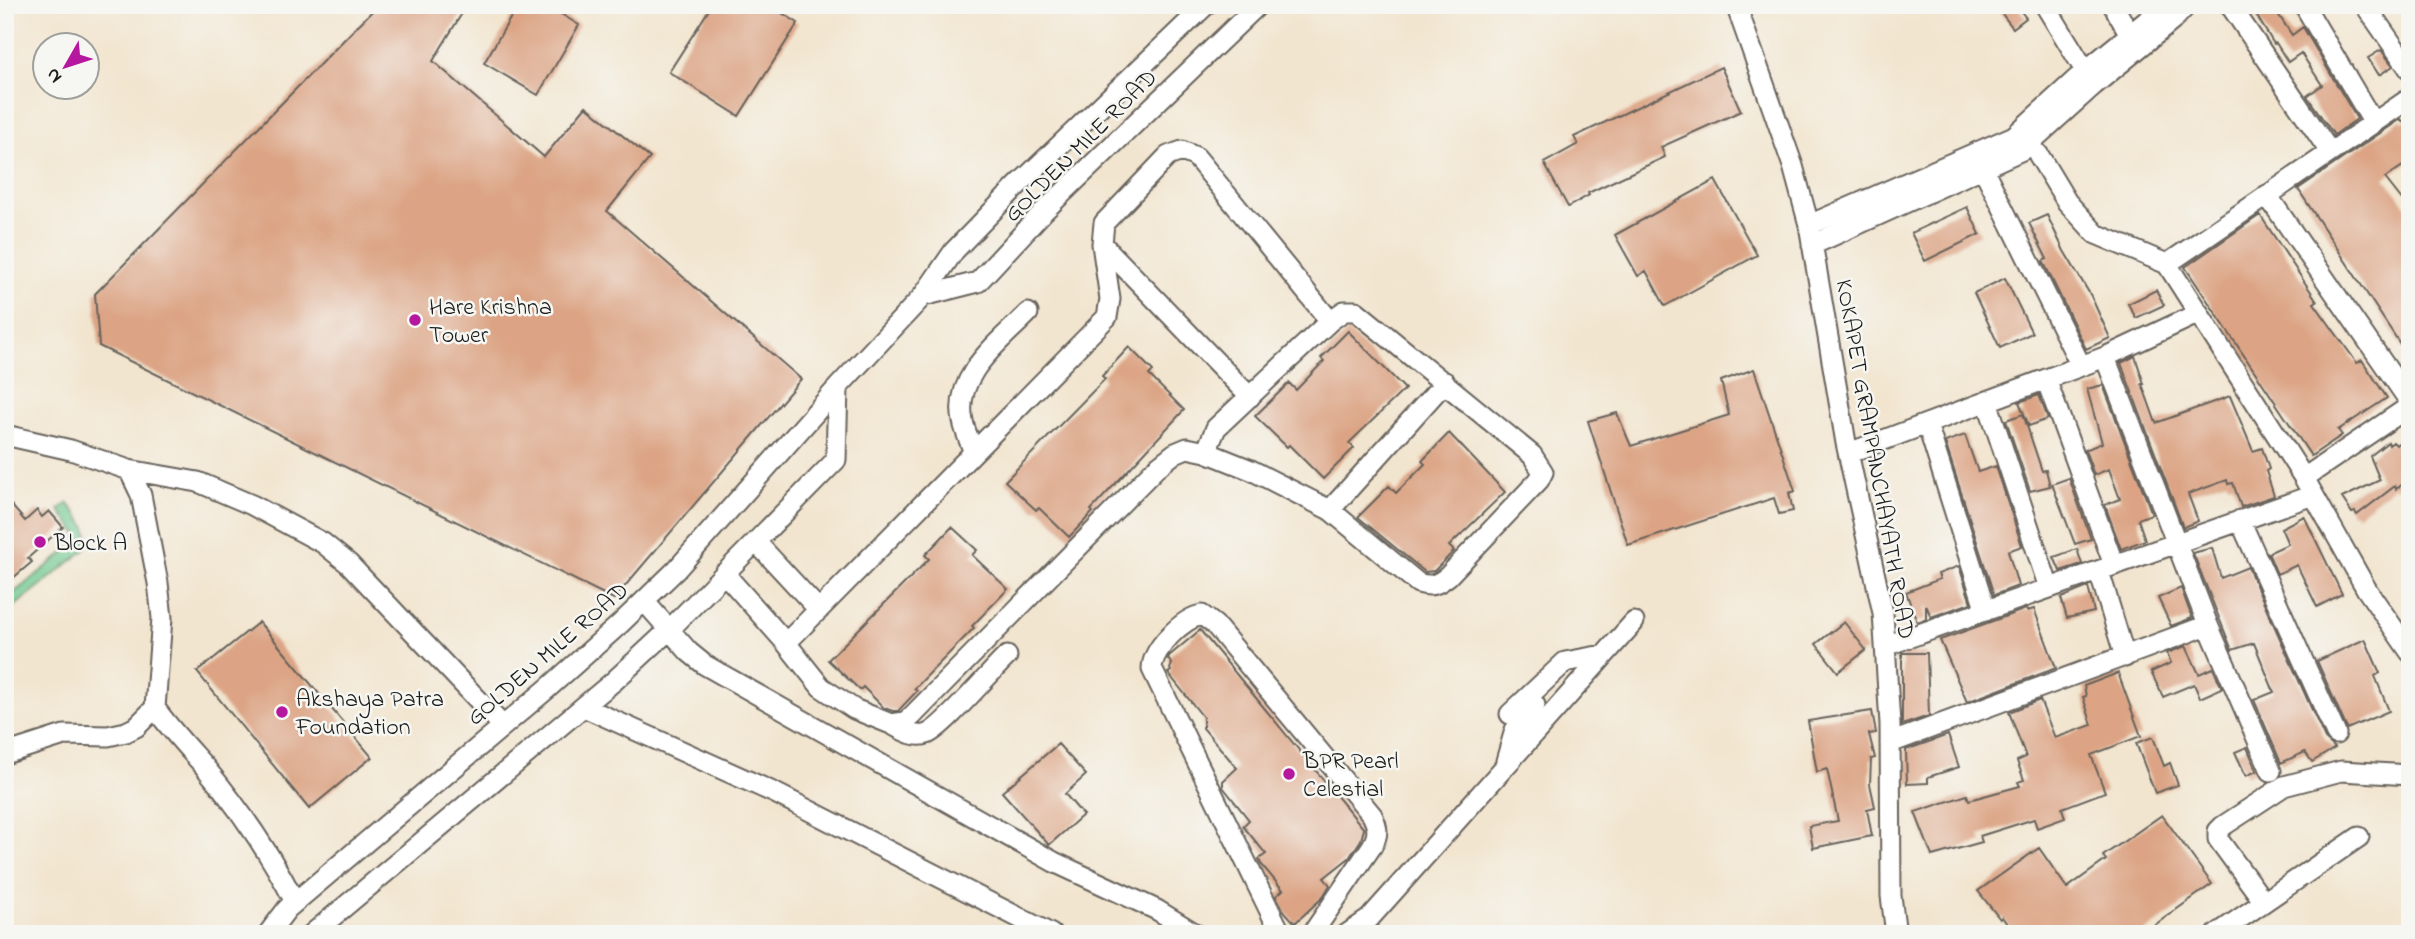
<svg xmlns="http://www.w3.org/2000/svg" width="2415" height="939" viewBox="0 0 2415 939" font-family="'Indie Flower',sans-serif">
<rect width="100%" height="100%" fill="#f6f6f2"/>
<filter id="ink" filterUnits="userSpaceOnUse"><feTurbulence type="fractalNoise" baseFrequency=".0143" numOctaves="2"/><feDisplacementMap in="SourceGraphic" scale="14" xChannelSelector="R" yChannelSelector="G"/><feConvolveMatrix kernelMatrix="1 2 1 2 8 2 1 2 1" color-interpolation-filters="sRGB"/></filter>
<filter id="wash" filterUnits="userSpaceOnUse"><feTurbulence type="fractalNoise" baseFrequency=".00686" numOctaves="4" result="noise"/><feDisplacementMap in="SourceGraphic" scale="28" xChannelSelector="R" yChannelSelector="G"/><feGaussianBlur stdDeviation="1.57" result="paint"/><feColorMatrix in="noise" values="0 0 0 0 0 0 0 0 0 0 0 0 0 0 0 0 0 1.4 0 .05"/><feComposite in="paint" operator="in"/></filter>
<g filter="url(#wash)">
<rect width="100%" height="100%" fill="#f2e5cf"/>
<!-- green -->
<path fill="#6fc88e" stroke="#467255" stroke-width="2" d="M68,503C82,521 93,527 85,550L5,614V600L75,544L77,533L59,510Z"/>
<g id="blocks">
<!-- building -->
<path fill="#dca485" d="M378,5H467L433,61L544,157L586,106L650,158L607,211L801,379L614,599L99,346L95,294Z
M518,5H546L579,25L538,95L484,63Z
M712,5H769L798,23L739,116L669,72Z
M1995,5H2016L2026,18L2013,28Z
M2250,5H2272L2292,35L2303,27L2357,119L2334,135L2307,96L2322,85L2301,53L2288,62L2276,43L2274,44Z
M2381,50L2393,66L2379,75L2368,58Z
M1721,67L1741,111L1661,147L1665,157L1588,193L1589,195L1568,207L1544,163L1578,144L1574,137Z
M2410,117V161L2385,178L2410,210V359L2298,189L2401,119L2403,122Z
M1715,180L1757,255L1665,306L1646,271L1638,276L1615,235Z
M1967,207L1980,234L1925,261L1911,233Z
M2047,215L2064,251L2091,296L2110,338L2086,349L2043,261L2047,259L2029,223Z
M2260,215L2317,301L2314,303L2357,363L2362,360L2387,398L2338,430L2342,435L2311,456L2185,267Z
M2005,278L2032,333L2000,348L1974,293Z
M2156,290L2164,305L2136,318L2128,304Z
M1348,331L1405,389L1349,443L1354,448L1323,479L1289,445L1287,447L1255,416L1289,383L1296,390L1324,361L1321,358Z
M1129,347L1153,371L1149,375L1184,410L1091,510L1093,512L1069,537L1039,508L1036,510L1005,481L1105,379L1102,376Z
M2135,356L2144,384H2142L2156,423L2230,396L2253,451L2262,448L2269,469L2266,471L2274,496L2241,507L2233,483L2228,484L2227,480L2188,494L2198,521L2183,527L2121,363Z
M1754,369L1795,491L1789,493L1793,511L1779,514L1774,498L1628,545L1588,421L1617,413L1631,446L1729,415L1721,381Z
M2103,385L2152,514L2138,519L2145,540L2121,549L2105,505L2120,499L2109,469L2094,475L2085,450L2102,443L2087,389Z
M2039,395L2048,419L2029,426L2019,402Z
M2023,414L2042,471L2046,470L2050,486L2030,491L2006,420Z
M1449,433L1505,492L1449,546L1454,551L1434,571L1425,572L1358,517L1389,486L1396,493L1425,464L1422,461Z
M2410,434V479L2396,489L2395,486L2357,515L2355,512L2352,513L2342,498L2380,480L2370,456L2388,442L2389,445L2393,442L2396,445Z
M1965,435L1978,472L1996,466L2022,546L2008,551L2018,586L1994,595L1945,442Z
M2069,478L2091,539L2075,544L2052,484Z
M5,498L25,521L37,510L42,517L49,511L63,527L28,558L32,562L13,578L5,569Z
M2304,516L2342,594L2317,607L2297,565L2277,574L2268,553L2288,544L2281,528Z
M952,527L977,550L972,555L1008,589L972,626L974,628L914,689L917,691L898,711H893L884,708L863,687L860,690L828,660L929,559L925,555Z
M2212,548L2221,578L2248,567L2325,739L2335,748L2312,762L2305,752L2281,763L2254,700L2274,692L2254,643L2232,650L2193,553Z
M2077,549L2082,564L2060,571L2054,557Z
M1959,566L1971,603L1931,617L1926,605V619L1917,622L1906,592L1940,579L1938,574Z
M2088,587L2094,612L2067,618L2061,598Z
M2181,588L2192,618L2171,626L2158,598Z
M2026,609L2027,611L2034,609L2056,668L1967,702L1940,640Z
M259,622L372,757L309,809L197,672Z
M1844,622L1866,650L1838,672L1816,644Z
M1200,630L1364,829L1361,840L1349,858L1324,878L1330,885L1322,898L1295,923L1284,911L1276,896L1283,890L1261,864L1259,859L1266,854L1243,826L1249,820L1223,787V781L1237,768L1203,728V717L1168,673L1171,671L1170,669L1172,664L1168,659L1169,656Z
M2365,639L2380,673L2375,676L2389,711L2347,729L2317,661Z
M2186,646L2199,674L2213,668L2222,688L2200,698L2194,684L2163,697L2151,672L2171,663L2167,653Z
M1902,653H1927L1929,716L1902,725Z
M2118,673L2141,736L2091,755L2105,792L2062,808L2065,818L2037,828L2034,819L1980,836L1982,842L1932,856L1915,812L1967,795L1969,800L2020,786L2018,782L2024,780L2017,761L2026,757L2009,712L2040,700L2055,738L2092,725L2083,697L2086,696L2084,686Z
M1872,711L1876,733L1869,734L1875,758L1871,759L1870,784L1875,807L1867,809L1872,836L1813,848L1809,826L1838,821L1827,769L1817,772L1808,721Z
M1948,735L1959,767L1928,777V783L1907,784L1906,750Z
M2153,737L2164,766L2170,763L2178,785L2155,793L2136,743Z
M1058,744L1086,775L1065,794L1083,815L1049,845L1002,792Z
M2247,747L2257,771L2246,776L2235,752Z
M2162,815L2212,884L2142,934H2014L2002,917L2000,919L1978,891L2039,848L2067,888L2106,860L2103,856Z"/>
</g>
</g>
<g filter="url(#ink)">
<use href="#blocks" fill-opacity="0" stroke="#67625b" stroke-width="2"/>
<g fill="none" stroke-linecap="round" stroke-linejoin="round">
<defs>
<path id="minor" d="M1736,5L1793,166L1809,225L1846,443L1883,613L1890,724L1891,896L1896,934
M2045,5L2092,82
M2113,5L2130,35
M2230,5L2330,152
M2304,5L2373,122
M2365,5L2410,70
M2038,154L2067,202L2096,234L2167,264L2304,478L2367,590L2410,652
M1979,160L2081,366
M2267,195L2410,402
M1809,225L2014,136L2084,72L2166,5
M1102,244L1250,397
M1812,245L2022,150L2094,85L2172,21L2187,5
M2167,264L2410,98
M923,296L978,282L1044,211L1258,5
M2105,357L2208,625L2271,771
M2046,379L2114,565
M838,387L923,296L954,251L1018,185L1206,5
M1987,401L2049,588
M1927,424L1986,611
M5,435L71,450L129,470L198,482L252,505L323,543L349,564L502,725
M974,452C970,442 965,432 963,421C953,375 1000,342 1028,313
M1849,453L2105,357L2199,313
M129,470L141,495L158,583L162,618L155,708C170,729 187,747 204,766C239,808 270,853 295,902
M2304,478L2410,406
M1330,510L1445,382
M2240,520L2336,734
M756,542L819,610
M2099,571L2125,657
M724,573L786,643L821,687L854,709L891,724L905,722L912,716L1156,468L1175,453L1187,448L1206,452L1251,470L1330,510L1418,583C1431,587 1437,585 1448,576L1539,480L1543,472L1532,455L1356,311H1344L1330,321L1216,428L1206,452
M644,601L689,652L705,665L1054,862L1157,910L1196,934
M786,643L1107,317L1110,299L1102,244L1104,223L1168,156L1182,151L1196,157L1330,321
M1885,646L2313,495
M584,707L775,793L1051,934
M1510,714L1565,662L1603,655
M891,724C901,729 915,739 927,734C942,729 992,670 1007,656
M1890,743L2208,625
M5,754L64,735L108,736L126,732L136,727L155,708
M1506,761L1515,730L1535,705
M2264,902L2359,837
M268,934L287,909L547,689L620,624L676,570L838,387L836,460L669,630L614,681L312,934
M1281,934L1152,669C1152,649 1183,618 1202,615L1215,625L1372,815C1378,827 1379,834 1372,846L1312,934
M1347,934L1369,919L1634,622
M2217,934L2264,902L2218,839V831L2223,826L2284,786L2341,771L2410,775"/>
</defs>
<!-- minor casing -->
<use href="#minor" stroke="#67625b" stroke-width="23"/>
<!-- minor -->
<use href="#minor" stroke="#fff" stroke-width="19"/>
</g>
</g>
<!-- markers -->
<g fill="#b5179e" stroke="#f6f6f2" stroke-width="2.5">
<circle cx="415" cy="320" r="7"/>
<circle cx="40" cy="542" r="7"/>
<circle cx="282" cy="712" r="7"/>
<circle cx="1289" cy="774" r="7"/>
</g>
<g text-anchor="middle" stroke-width="5" stroke-linejoin="round" paint-order="stroke">
<!-- street labels -->
<g font-size="24" fill="#1c1c1c" stroke="#f6f6f2">
<text transform="translate(1080 145) rotate(-45)" y="8">GOLDEN MILE ROAD</text>
<text transform="translate(1876 459) rotate(80)" y="8">KOKAPET GRAMPANCHAYATH ROAD</text>
<text transform="translate(547 653) rotate(-41)" y="8">GOLDEN MILE ROAD</text>
</g>
<!-- poi labels -->
<g font-size="24" fill="#1c1c1c" stroke="#f6f6f2" text-anchor="start">
<text x="429" y="314">Hare Krishna<tspan x="429" dy="28">Tower</tspan></text>
<text x="54" y="550">Block A</text>
<text x="296" y="706">Akshaya Patra<tspan x="296" dy="28">Foundation</tspan></text>
<text x="1303" y="768">BPR Pearl<tspan x="1303" dy="28">Celestial</tspan></text>
</g>
</g>
<!-- margin -->
<rect width="2415" height="939" fill="none" stroke="#f6f6f2" stroke-width="28"/>
<!-- north arrow -->
<g transform="translate(66 66) rotate(231)"><circle r="33" fill="#f6f6f2" stroke="#9f9f9c" stroke-width="2"/>
<path d="M0-5L12 26L0 18L-12 26Z" fill="#b5179e"/>
<text y="-10" font-size="19" font-weight="bold" text-anchor="middle" fill="#1c1c1c">N</text>
</g>
</svg>
